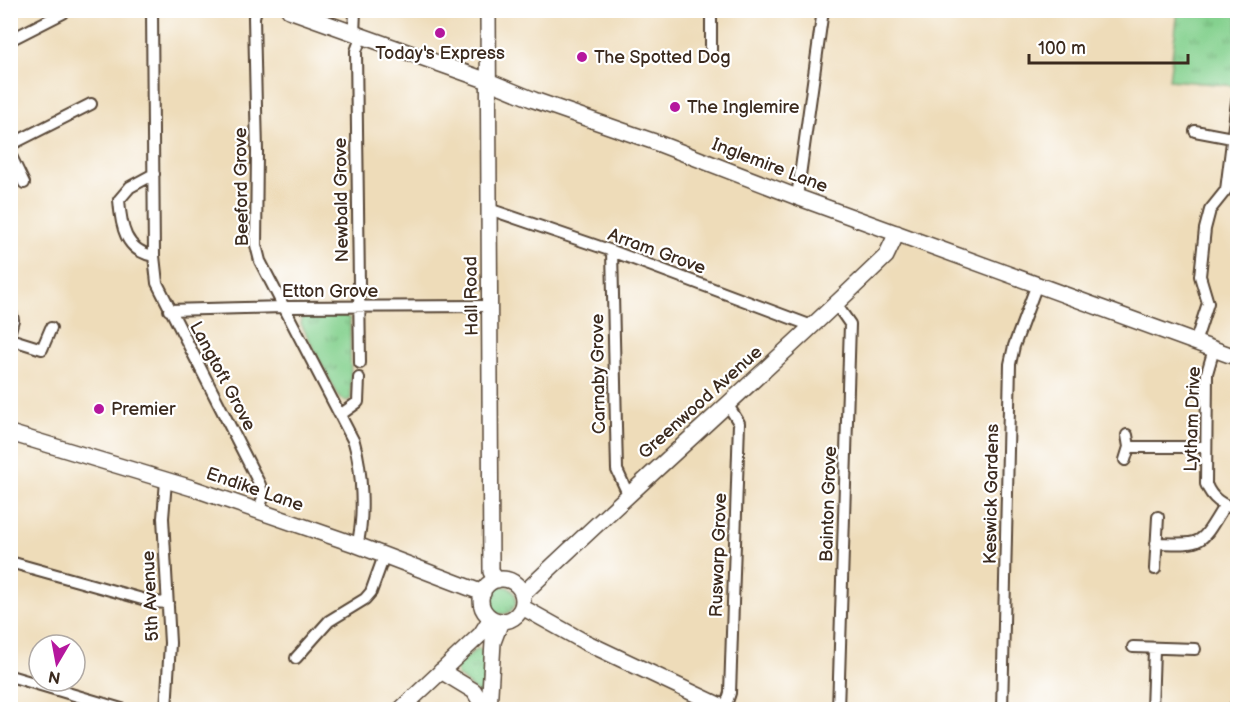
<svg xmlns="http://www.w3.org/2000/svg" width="1248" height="720" viewBox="0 0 1248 720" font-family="'Balsamiq Sans',sans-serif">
<defs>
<pattern id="grass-tufts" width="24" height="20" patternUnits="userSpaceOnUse" patternTransform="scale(1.5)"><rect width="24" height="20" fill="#85d18f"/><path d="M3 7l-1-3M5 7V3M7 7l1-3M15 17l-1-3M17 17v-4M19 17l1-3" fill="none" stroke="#6eaa74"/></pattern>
</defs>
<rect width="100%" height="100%" fill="#fff"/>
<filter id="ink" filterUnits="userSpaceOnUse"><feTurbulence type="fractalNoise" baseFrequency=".0167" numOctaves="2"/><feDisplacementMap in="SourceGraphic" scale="12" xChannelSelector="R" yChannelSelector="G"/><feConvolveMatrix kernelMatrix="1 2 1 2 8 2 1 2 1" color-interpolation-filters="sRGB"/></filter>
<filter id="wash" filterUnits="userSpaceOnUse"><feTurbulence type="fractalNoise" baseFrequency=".008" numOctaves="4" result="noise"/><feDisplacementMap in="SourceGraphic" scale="24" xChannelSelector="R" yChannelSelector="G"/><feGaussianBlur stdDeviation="1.35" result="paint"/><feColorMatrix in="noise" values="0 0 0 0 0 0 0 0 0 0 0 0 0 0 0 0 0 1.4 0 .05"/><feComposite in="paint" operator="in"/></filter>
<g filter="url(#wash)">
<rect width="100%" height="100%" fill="#eedcb9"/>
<!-- grass -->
<path fill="url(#grass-tufts)" stroke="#607e56" stroke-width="1.5" d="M1178,11H1237V86L1169,80Z
M307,315L345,316L350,319L351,399L346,401L340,399L301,324L302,318Z
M488 600a14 14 0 1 1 28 0a14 14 0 1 1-28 0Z
M478,648L481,650L487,665L486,700L457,675L456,666Z"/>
</g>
<g filter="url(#ink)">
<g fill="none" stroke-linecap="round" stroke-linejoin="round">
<defs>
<path id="street" d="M152,10L154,256L157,283L260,485L263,497L259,511
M256,10L254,17L257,152L256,245L260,261L354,442C362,469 365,518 357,545
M711,10V51
M354,35L355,10
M10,40L63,13
M1195,131L1232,138
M10,145L91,104
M10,154L24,183
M797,197L823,10
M489,209L612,251L812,326
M612,251L617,470L628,494
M154,256C125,251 121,226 119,200L130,187L154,174
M836,304L850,324L838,710
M10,308L13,320L10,331
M169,310L283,307L491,306
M10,339L42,349L51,328
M1195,343L1208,303L1200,276L1205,229L1210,210L1226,190L1237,101
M1214,349L1207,373L1206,484C1212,499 1222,505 1238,510
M360,363L356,51L361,38
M340,415L358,402L359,378
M1129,447H1206
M1125,460L1129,447L1127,435
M1156,543C1204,544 1199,547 1224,506
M10,562L153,602L168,603
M1155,569L1158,517
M1133,647L1195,649
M296,658L329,621L365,599L371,592L384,556
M10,676L125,710
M1235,706H1238
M725,708L730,693L739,423L728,405
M166,710L170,643L163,518L166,481
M1002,710L1010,364L1014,346L1037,284
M1152,710L1154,649"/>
<path id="secondary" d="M289,10L488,81L534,100L652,141L797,197L1238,358
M488,10L491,572L497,580
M10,433L192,488L357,545L483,593
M481 600a21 21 0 1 1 42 0a21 21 0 1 1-42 0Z
M523,594C642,480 767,371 886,256L897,233
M522,607L583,641L729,710
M441,671L474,691L485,710
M400,710L481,634L491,618
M489,710L493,642L501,621"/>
</defs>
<!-- street casing -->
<use href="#street" stroke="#564535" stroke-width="14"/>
<!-- secondary casing -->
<use href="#secondary" stroke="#564535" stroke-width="18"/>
<!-- street -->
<use href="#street" stroke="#fff" stroke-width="10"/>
<!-- secondary -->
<use href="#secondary" stroke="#fff" stroke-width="15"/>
</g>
</g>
<!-- markers -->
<g fill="#b5179e" stroke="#fff" stroke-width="2">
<circle cx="440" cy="33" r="6"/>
<circle cx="582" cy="57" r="6"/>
<circle cx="675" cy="107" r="6"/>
<circle cx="99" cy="409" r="6"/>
</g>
<g text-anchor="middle" stroke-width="4.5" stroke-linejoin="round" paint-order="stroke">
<!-- poi labels -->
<g font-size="18" fill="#3b2a1e" stroke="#fff" text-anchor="start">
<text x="440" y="59" text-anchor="middle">Today's Express</text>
<text x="594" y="63">The Spotted Dog</text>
<text x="687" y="113">The Inglemire</text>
<text x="111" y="415">Premier</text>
</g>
<!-- street labels -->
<g font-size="18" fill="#3b2a1e" stroke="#fff">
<text transform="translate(770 165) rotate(21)" y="6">Inglemire Lane</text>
<text transform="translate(241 187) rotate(-91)" y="6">Beeford Grove</text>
<text transform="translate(341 200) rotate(-91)" y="6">Newbald Grove</text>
<text transform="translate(657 251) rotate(20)" y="6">Arram Grove</text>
<text x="330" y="297">Etton Grove</text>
<text transform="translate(471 296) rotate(-91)" y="6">Hall Road</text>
<text transform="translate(598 374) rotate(-91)" y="6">Carnaby Grove</text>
<text transform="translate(223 376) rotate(62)" y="6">Langtoft Grove</text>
<text transform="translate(700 402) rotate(-42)" y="6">Greenwood Avenue</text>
<text transform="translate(1192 419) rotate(-88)" y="6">Lytham Drive</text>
<text transform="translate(255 489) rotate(19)" y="6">Endike Lane</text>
<text transform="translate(991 494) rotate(-89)" y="6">Keswick Gardens</text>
<text transform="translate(828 504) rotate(-88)" y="6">Bainton Grove</text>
<text transform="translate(718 555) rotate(-88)" y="6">Ruswarp Grove</text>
<text transform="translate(150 596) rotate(-93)" y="6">5th Avenue</text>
</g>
</g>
<!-- margin -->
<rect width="1248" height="720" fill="none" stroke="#fff" stroke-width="36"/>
<!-- north arrow -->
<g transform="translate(57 663) rotate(190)"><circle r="28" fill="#ffffff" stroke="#b1aaa5" stroke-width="1.5"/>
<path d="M0-4.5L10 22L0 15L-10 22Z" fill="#b5179e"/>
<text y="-9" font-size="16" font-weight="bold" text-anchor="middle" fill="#3b2a1e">N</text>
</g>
<!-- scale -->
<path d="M1029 54v9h159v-9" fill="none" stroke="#3b2a1e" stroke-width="3"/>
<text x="1038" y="54" font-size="18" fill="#3b2a1e" stroke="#ffffff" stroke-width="4.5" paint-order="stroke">100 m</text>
</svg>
